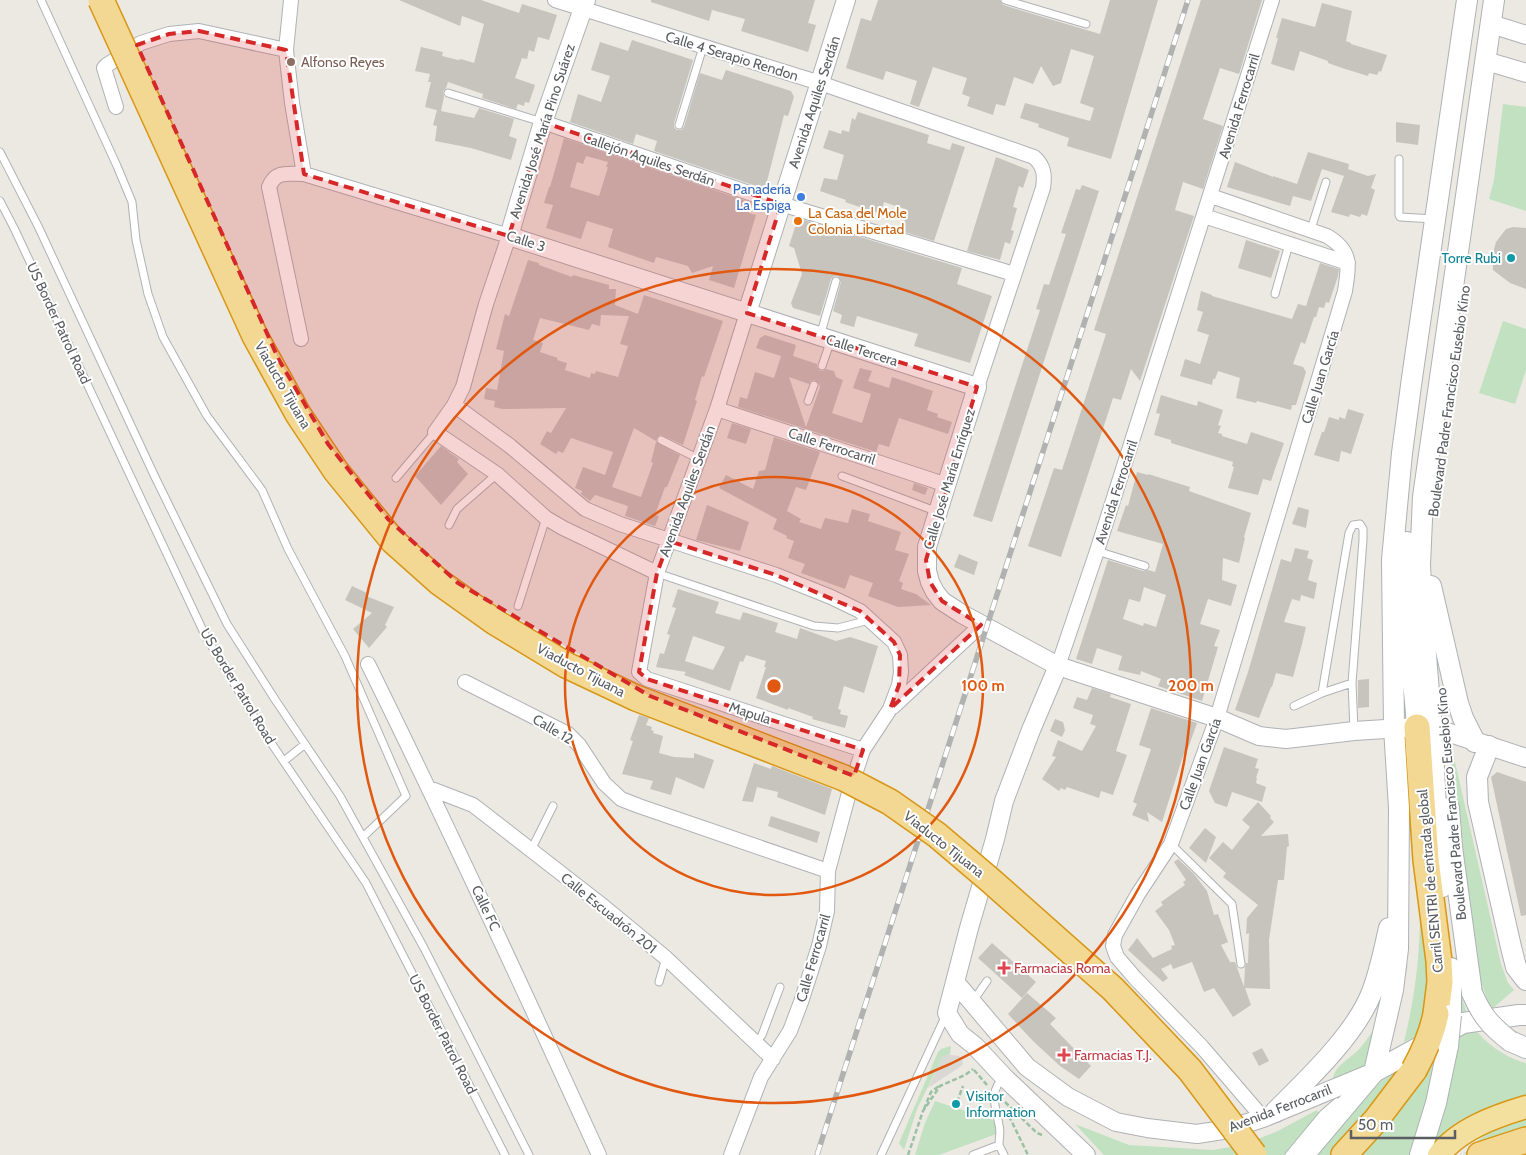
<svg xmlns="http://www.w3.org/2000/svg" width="1526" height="1155" viewBox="0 0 1526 1155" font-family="Cabin,sans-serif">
<rect width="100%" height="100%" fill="#ebe9e2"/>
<!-- industrial -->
<path fill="#dad8d4" d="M945,1054L959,1056L962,1060L963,1064L960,1067L928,1088L943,1056Z"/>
<!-- green -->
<path fill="#c1e1c0" d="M1503,104L1526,107V211L1489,199L1494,180Z
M1503,321L1526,329V370L1515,404L1479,393Z
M1453,753L1501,964L1508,983L1514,990L1492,1009L1487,999L1481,982L1450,754Z
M1420,910L1432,958L1422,1033L1404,1042C1415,996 1420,957 1420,910Z
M1408,965L1388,1045L1380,1058L1342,1079L1333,1078C1335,1065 1353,1057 1361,1047C1381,1023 1394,992 1408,965Z
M1462,998C1464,1004 1466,1011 1468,1017C1478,1039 1503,1057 1526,1063V1096C1491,1103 1460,1122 1433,1144L1450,1089L1457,1049V1016Z
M951,1046L950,1054L943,1056L917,1109L904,1150L899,1143L938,1052L941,1049Z
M1438,1058L1414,1155H1359Z
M1403,1066L1382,1098L1331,1155H1311L1373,1087Z
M935,1101L993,1120L999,1133L939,1155H915L925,1123Z
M1317,1110L1320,1115L1285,1155H1104L1075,1124L1129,1145L1213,1150L1242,1145L1276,1132Z
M1526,1114V1129L1496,1138L1463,1155C1480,1135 1502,1124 1526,1114Z"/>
<!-- building -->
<path fill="#c7c4be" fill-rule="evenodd" d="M399,0H481L519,13L522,4L557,15L549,40L538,37L534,52L529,50L527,59L522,58L515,78L535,85L529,103L525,102L524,106L518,104L516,109L482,98L483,94L448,82L446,88L443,91L444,97L441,111L474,118L479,108L514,119L509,136L517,139L511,160L471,148L435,141L437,126L433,125L437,110L440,111L425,107L431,82H428L430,74L415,71L421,47L443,52L442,56L458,60L461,59L474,63L484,24L462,16L460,26Z
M651,0H815L808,23L816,25L808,52L741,31L745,19L712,10L709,21L651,2Z
M878,0H1000L1003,5L1100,34L1110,0H1158L1111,159L1067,146L1069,138L1038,127L1039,124L1020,118L1025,103L1090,121L1094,108L1080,103L1094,56L1071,49L1061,83L1053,86L1041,66L1033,84L1014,77L1005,106L996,104L993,115L967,106L970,97L962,94L967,78L933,67L919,107L910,104L917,81L886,71L883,80L846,68L861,18L871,21Z
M1201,0H1262L1239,74L1220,68L1203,119L1223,126L1203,189L1183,182L1175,210L1194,216L1140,381L1131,369L1121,400L1113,398L1061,557L1028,546L1054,468L1062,470L1106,334L1094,330Z
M1322,3L1352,11L1346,41L1351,43V44L1387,55L1381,72L1379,71L1377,75L1369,73L1368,76L1342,68L1328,63V61L1300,51L1294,71L1271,64L1278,38H1276L1282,18L1315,27Z
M632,40L693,60L674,123V127L677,130H681L684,127L700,73L722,80L726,70L791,91L794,97L788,116L784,115L765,189L654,151L657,141L636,134L633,144L570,122L578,94L601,102L610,76L591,70L600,42L628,51Z
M858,112L929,135L927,143L950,150L952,143L965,147L934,241L901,231L908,210L884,202L881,213L875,212L845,202L846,200L820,191L824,178L837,180L844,155L823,148L829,130L841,134L842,130L849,132L852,118L855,120Z
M1396,122L1420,125L1418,145L1396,142Z
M564,138L752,203L749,213L756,215L734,288L709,280L713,266L692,273L688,266L656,257L654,263L608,247L613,229L587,221L581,239L546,228L553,205L544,203L549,187H550ZM586,156L608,162L606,167H608L599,196L570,187L577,162L583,164Z
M1308,152L1349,164L1348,169L1368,176L1376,174L1371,188L1375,190L1367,216L1362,214L1360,217L1350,214L1349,217L1331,212L1344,176L1322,169L1311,201L1293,196L1290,206L1227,187L1235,162L1273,177V176L1297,184Z
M996,157L1029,170L1023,188L1019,186L1013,207L1017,208L1011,230L1014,231L1010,244L1005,242L1000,260L967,251Z
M1082,185L1099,191L992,522L973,516L1040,310L1036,309L1044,284L1049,285L1066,234L1061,233L1076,189L1080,190Z
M798,218L962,268L957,284L992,296L970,363L914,346L918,334L857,316L854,327L840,323L842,315L833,311L841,282L838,276H834L831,279L820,316L793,308L791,303L802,274L794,248L789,246Z
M1513,227L1526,228V289L1510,283L1493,270V253L1496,242L1506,229Z
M1246,240L1280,251L1271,278L1238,268Z
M528,260L539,263V265L572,277L573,275L609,285V289H616L615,305L638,314L644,295L723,321L704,377L702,376L695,400L697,401L683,445L661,435L657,437L656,441L634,428L612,487L641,497L653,463L651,462L656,442L680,455L667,487H665L655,515L659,516L655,526L625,516L628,506L595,495L590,501L581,494L582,491L575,488L583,467L605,475L613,452L571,438L563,453L558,451L556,454L540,444L547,431L551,433L566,408L502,409L494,407L495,401L484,399L486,388L497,390L504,351L496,349L505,314L509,316ZM601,315L629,316L620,344L628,346L618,377L596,371L595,374L591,373L590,378L565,370L567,363L557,360L558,358L540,352L543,343L533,340L540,318L589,330L592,324L600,326Z
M1320,263L1339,269L1338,276L1329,303L1326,302L1324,308L1319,307L1316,317H1314L1305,344L1301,342L1293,364L1303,367L1306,372L1296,405H1292L1291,410L1257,401L1256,403L1236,398L1240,378L1218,371L1215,379H1213L1212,385L1180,376L1185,359L1200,364L1209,335L1197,331L1203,312L1197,310L1201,291L1212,295V296L1292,319L1298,304L1306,306Z
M765,335L796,345L793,356L817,364V367L820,371H823L826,369L834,371L836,377L843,380L832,413L862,423L871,394L853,388L860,368L872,371L868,381L889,388L892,377L933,391L927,410L938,414L937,417L952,422L948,434L899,418L889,447L879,444L876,452L738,407L740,397L747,399L755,372L774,378L781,356L756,348L760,338ZM789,377L809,384L811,381L815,380L819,384L820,387L806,427Z
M1161,395L1197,406L1198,401L1223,410L1218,425L1221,426L1218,433L1222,434V436L1247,444L1251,432L1284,443L1271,481L1263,479L1258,495L1228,488L1234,467L1232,466L1233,462L1171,443V440L1154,435L1160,414L1156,413Z
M1348,409L1364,414L1351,454L1341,451L1339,462L1314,455L1322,432H1324L1329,417L1339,420V417L1345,419Z
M732,423L751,429L746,444L727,438Z
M774,437L820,452L806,490L796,487L787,511L801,519L799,522L821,529L825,518L848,523L852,509L870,514L868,521L901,532L895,550L909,554L899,581L903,583L901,589L916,594L931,605L898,607L868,596L873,583L850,575L845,589L801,573L805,564L788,558L794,541L786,538L787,536L773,529L777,519L719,488L726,475L753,489L759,471L765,470Z
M441,446L459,459L457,462L468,474L441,505L415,476Z
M1137,472L1148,475V474L1190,487L1189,491L1251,513L1244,537L1245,538L1239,563L1223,558L1222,580L1237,585L1231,606L1208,599L1200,624L1220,630L1214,646L1218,647L1202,701L1158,686L1161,679L1141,671L1140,675L1118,670L1122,656L1097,648L1092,664L1076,659L1108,560L1143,571L1148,570L1155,572L1163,544L1117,531L1126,505L1128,506ZM1144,587L1166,595L1156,627L1144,623L1143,626L1123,619L1129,599L1140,602Z
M914,483L928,488L925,495L912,490Z
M707,505L749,522L740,551L696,540Z
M1298,507L1309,510L1306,528L1292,524Z
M1295,548L1309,551L1307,558L1313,560L1308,580L1317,583L1314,599L1301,595L1300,601L1292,599L1284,622L1306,627L1302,644L1293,677L1276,673L1272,687H1271L1259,718L1235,710L1248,672L1281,559L1291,562Z
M959,554L978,562L974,575L954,567Z
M352,586L367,593L366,596L394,607L385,625L387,627L369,648L353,629L372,613L345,600Z
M678,589L719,602L715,613L740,620L743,612L778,623L775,632L797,639L800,628L836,641L850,637L878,646L864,693L844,686L838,709L841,710L840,714L848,716L845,728L812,719L813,717L788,708V710L756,698L766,667H764L766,661L746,655L743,662L740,661L730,691L684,675L686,672L656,667L660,653L664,654L670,635L667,634L676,608L672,607ZM693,636L725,647L713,670L685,661Z
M1369,679V707L1358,708V680Z
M1092,688L1111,694L1110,697L1131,704L1116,751L1127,755L1113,795L1101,791L1099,798L1067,787L1065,790L1061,788L1059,791L1042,779L1056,757L1052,756L1058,740L1082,751L1096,726L1090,724L1093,715L1073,708L1077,697L1087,700Z
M1151,708L1197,723L1186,754L1184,753L1162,822L1147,812L1149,822L1132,815L1137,804L1133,802L1151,749L1139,745Z
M639,715L649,718L646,725L652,727L651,730L654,731L653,733L663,736L659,753L674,757L694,758V753L714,760L704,789L676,777L671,795L650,789L653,781L622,774L633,741L630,740Z
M1055,719L1063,722L1065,730L1062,737L1050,731Z
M1224,747L1258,759L1255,768L1259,769L1256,778H1257L1256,783L1266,787L1262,802L1232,792L1227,807L1215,803L1209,791Z
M754,763L771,769L772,766L832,789L825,815L777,797L778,792L757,787L753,802L742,801Z
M1497,772L1526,782V915L1521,916L1491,777Z
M1258,802L1271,816L1270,818L1274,822L1261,836L1288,834L1289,846L1287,847L1284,880H1278L1269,940L1270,989L1245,988L1251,1005L1233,1017L1214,988L1204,992L1192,962L1173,969L1171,964L1161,969L1168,978L1163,982L1128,950L1137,938L1153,958L1172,949L1171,946L1175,945L1169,930L1155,911L1163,905L1161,902L1185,885L1183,882L1186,880L1174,862L1178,859L1194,874L1207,891L1214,915L1218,914L1228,942L1221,945L1230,962H1235L1244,987L1245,967L1246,963H1248L1249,933L1246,934L1247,918L1258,905L1223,877L1226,873L1209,858L1223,842L1232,850L1250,827L1242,820Z
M771,816L820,832L817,843L768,826Z
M1205,828L1216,837L1206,863L1189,848Z
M992,943L1036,982L1022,998L978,958Z
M1027,993L1056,1018L1050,1024L1091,1066L1079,1079L1060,1066L1033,1041L1008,1014Z
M1262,1048L1269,1061L1259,1066L1252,1053Z"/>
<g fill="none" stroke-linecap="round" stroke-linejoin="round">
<defs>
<path id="service" d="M41,0L117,166L132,202L136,240L148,294L163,337L207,416L262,490L288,549L345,656L406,796L363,837
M1005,0L1086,24
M448,93L542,122
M679,125L703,47
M0,152L38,226L155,477L227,624L276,701L340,796L424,948L529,1155
M1399,159V215L1400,217L1434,219
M0,201L14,228L205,635L257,722L366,883L505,1155
M1311,229L1326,182
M1275,294L1289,244
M820,336L836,281
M822,366L831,340
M808,401L814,385
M661,440L699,459
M842,476L938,512
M396,478L435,432
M449,525L457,509L497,474
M1097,551L1145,566
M657,573L814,626L838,628L869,620
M518,606L546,518
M1322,693L1349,533L1353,525L1360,524L1363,529V540L1352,683L1354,730
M1294,706L1322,693L1352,683
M284,761L305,744
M1171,844L1232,904L1241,964
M531,850L553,806
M659,982L666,958
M973,1001L987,981
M756,1043L762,1035L780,987
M999,1145L1004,1155
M881,1155L946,1015
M973,1155L999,1145C999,1138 1001,1131 999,1125C996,1107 988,1092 1004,1077
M1289,1155L1323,1114L1337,1102"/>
<path id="minor" d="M291,0L286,50L292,103L304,174
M555,0L820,83L1034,157C1044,166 1045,175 1043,188L977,387
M116,107L104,68L107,65L141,43L169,34L199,31L286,50
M543,122L781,204L1014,274
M1211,196L1327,236C1352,251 1349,264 1345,291L1217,718L1171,844L1138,894L1115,935L1113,946L1117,957L1135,978L1202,1047L1263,1118
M1204,216L1348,263
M747,313L717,409L657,573L639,672L647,679L863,750
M301,339L269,187C276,170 288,174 304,174L509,236L486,304L463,387L454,405L435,432L497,474L546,518L563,528L657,573
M454,405L510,446L585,509L620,524L776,575L831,597L860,611L894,642L900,655L901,672L899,685L890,709L863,750L850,789L828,871L827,911L819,946L801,1002L790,1031L761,1077L731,1155
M717,409L947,485
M368,664C448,826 524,990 599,1155
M1058,666L1097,551L1272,0
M465,682L568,734L579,745L604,783L621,799L639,806L828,871
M893,707L981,625
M429,788L473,805L598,902L666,958L773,1059"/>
<path id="tertiary" d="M586,0L543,122L509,236L977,387L927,547V571L930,582L935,592L942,601L962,614L1058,666L1217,718L1259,736L1286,739L1354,731L1417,727L1444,731L1526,758
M1491,24L1526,35
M1486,61L1526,73
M747,313L846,0
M1058,666L1031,730L1004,801L995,839L969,928L947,1013L960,1034L975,1046L1004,1077L1086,1155
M955,982L1027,1067L1068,1097L1116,1122L1147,1128L1197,1134L1229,1129L1263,1118L1374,1072"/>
<path id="secondary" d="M1407,542C1402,604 1413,666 1417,727
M1431,586L1458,703L1463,718L1475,742
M1489,746L1477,777L1478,802L1511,947L1516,967L1526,980
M1449,808L1452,847L1472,993
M1442,887L1439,867L1432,730L1422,605L1420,565L1423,497L1494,0
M1451,968V1015
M1510,1041L1526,1048
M1374,1072L1463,1023L1519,1015H1526
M1275,1112C1307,1080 1356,1034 1372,992C1380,971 1384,950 1389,928
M1304,1155L1374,1072L1393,990L1398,949L1399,808L1394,728L1392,560L1402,453L1412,378L1467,0
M1420,1155L1436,1103L1448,1046"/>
<path id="trunk" d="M1439,1155C1459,1129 1496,1116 1526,1107"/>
<path id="motorway" d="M1417,727L1426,860L1439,961L1440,982L1436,1014
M1344,1155L1376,1120L1414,1070
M1480,1155L1526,1140"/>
</defs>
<!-- service casing -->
<use href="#service" stroke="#afb2b6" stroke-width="9"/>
<!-- minor casing -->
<use href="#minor" stroke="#afb2b6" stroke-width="16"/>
<!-- tertiary casing -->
<use href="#tertiary" stroke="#afb2b6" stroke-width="20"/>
<!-- secondary casing -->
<use href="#secondary" stroke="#aeb1b6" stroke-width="22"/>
<!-- trunk casing -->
<use href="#trunk" stroke="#d89715" stroke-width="25"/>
<!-- motorway casing -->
<use href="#motorway" stroke="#d89715" stroke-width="28"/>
<!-- path -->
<path stroke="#9ac1a4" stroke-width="2.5" stroke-dasharray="5 2.5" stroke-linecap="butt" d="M974,1070L987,1085
M957,1102L963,1086
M1005,1102L1037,1133L1042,1135
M924,1109L931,1092L939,1086
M1009,1116L1028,1155
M908,1155L923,1111L940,1086L965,1075L973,1069"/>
<!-- service -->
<use href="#service" stroke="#fff" stroke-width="7"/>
<!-- minor -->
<use href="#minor" stroke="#fff" stroke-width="14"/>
<!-- tertiary -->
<use href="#tertiary" stroke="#fff" stroke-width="18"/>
<!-- secondary -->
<use href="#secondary" stroke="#fff" stroke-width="20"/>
<!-- trunk -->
<use href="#trunk" stroke="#f4e09e" stroke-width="22"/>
<!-- motorway -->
<use href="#motorway" stroke="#f2d892" stroke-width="25"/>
<defs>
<path id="rail" d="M817,1155L1188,0"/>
</defs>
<!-- rail casing -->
<use href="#rail" stroke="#b0b1b1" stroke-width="5.5"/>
<!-- rail -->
<use href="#rail" stroke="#fff" stroke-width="4" stroke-dasharray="11" stroke-linecap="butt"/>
<defs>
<path id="secondary-bridge" d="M1472,993C1482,1016 1490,1025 1510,1041
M1448,1046L1451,1015"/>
<path id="motorway-bridge" d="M101,0L255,336L298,414L336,471L393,541L439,582L495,622L566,665L636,698L844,778L890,802L937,835L990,880L1113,989L1190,1070L1254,1155
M1414,1070C1424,1052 1432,1034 1436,1014"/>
</defs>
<!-- secondary-bridge casing -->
<use href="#secondary-bridge" stroke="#aeb1b6" stroke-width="22" stroke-linecap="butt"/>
<!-- motorway-bridge casing -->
<use href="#motorway-bridge" stroke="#d89715" stroke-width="28" stroke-linecap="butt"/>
<!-- secondary-bridge -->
<use href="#secondary-bridge" stroke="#fff" stroke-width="20"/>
<!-- motorway-bridge -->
<use href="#motorway-bridge" stroke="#f2d892" stroke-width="25"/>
</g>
<!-- marked area -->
<path fill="#d62828" fill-opacity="0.2" stroke="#d62828" stroke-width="4" stroke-dasharray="10 6" stroke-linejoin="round" d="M199,31L286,50L304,174L509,236L543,122L781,204L747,313L977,387L926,560L930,582L942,601L981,625L890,709L899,685L900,655L894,642L860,611L776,575L669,541L657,573L639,672L647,679L863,750L854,776L650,696L458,583L388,519L328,444L279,360L137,45L169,34Z"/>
<!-- distance rings -->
<g fill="none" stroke="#e15910" stroke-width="2.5">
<circle cx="774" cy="686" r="209"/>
<circle cx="774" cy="686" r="417"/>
</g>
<!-- markers -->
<circle fill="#8d6e63" stroke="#fff" stroke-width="2" cx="291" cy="62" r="5"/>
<circle fill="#3f7fe0" stroke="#fff" stroke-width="2" cx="801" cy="197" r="5"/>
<circle fill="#e8710a" stroke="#fff" stroke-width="2" cx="798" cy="221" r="5"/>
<g fill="#0f9aa8" stroke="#fff" stroke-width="2">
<circle cx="1511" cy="258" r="5"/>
<circle cx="956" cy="1104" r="5"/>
</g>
<g fill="#e0444e" stroke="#fff" stroke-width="2">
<path d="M1001.5 960.5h5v5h5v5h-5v5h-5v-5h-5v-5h5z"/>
<path d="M1061.5 1047.5h5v5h5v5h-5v5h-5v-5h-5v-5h5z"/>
</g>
<g text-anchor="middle" stroke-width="4" stroke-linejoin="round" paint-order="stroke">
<!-- street labels -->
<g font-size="14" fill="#5a5d61" stroke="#fff">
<text transform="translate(732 56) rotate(17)" y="5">Calle 4 Serapio Rendon</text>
<text transform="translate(814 102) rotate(-72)" y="5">Avenida Aquiles Serdán</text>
<text transform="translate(1239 106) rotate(-73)" y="5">Avenida Ferrocarril</text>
<text transform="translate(542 131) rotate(-72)" y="5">Avenida José María Pino Suárez</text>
<text transform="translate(649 159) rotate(19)" y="5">Callejón Aquiles Serdán</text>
<text transform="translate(526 241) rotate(18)" y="5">Calle 3</text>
<text transform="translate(59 323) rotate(65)" y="5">US Border Patrol Road</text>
<text transform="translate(862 350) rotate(18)" y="5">Calle Tercera</text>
<text transform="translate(1320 377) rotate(-73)" y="5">Calle Juan García</text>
<text transform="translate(283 385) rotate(60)" y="5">Viaducto Tijuana</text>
<text transform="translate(1449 401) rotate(-82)" y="5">Boulevard Padre Francisco Eusebio Kino</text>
<text transform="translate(832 446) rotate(18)" y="5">Calle Ferrocarril</text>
<text transform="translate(949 479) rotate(-73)" y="5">Calle José María Enríquez</text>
<text transform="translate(687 491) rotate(-70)" y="5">Avenida Aquiles Serdán</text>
<text transform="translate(1116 492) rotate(-72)" y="5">Avenida Ferrocarril</text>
<text transform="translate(581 670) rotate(28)" y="5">Viaducto Tijuana</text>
<text transform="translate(238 686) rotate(59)" y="5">US Border Patrol Road</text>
<text transform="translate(750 713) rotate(18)" y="5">Mapula</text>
<text transform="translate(553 729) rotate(31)" y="5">Calle 12</text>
<text transform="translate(1200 764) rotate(-70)" y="5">Calle Juan García</text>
<text transform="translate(1451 804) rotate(-95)" y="5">Boulevard Padre Francisco Eusebio Kino</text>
<text transform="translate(944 844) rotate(38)" y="5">Viaducto Tijuana</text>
<text transform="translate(1430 881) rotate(-95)" y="5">Carril SENTRI de entrada global</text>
<text transform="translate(486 908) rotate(65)" y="5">Calle FC</text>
<text transform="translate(609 913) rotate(39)" y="5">Calle Escuadrón 201</text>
<text transform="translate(813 958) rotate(-74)" y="5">Calle Ferrocarril</text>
<text transform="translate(443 1034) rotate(63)" y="5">US Border Patrol Road</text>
<text transform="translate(1280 1108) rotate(-21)" y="5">Avenida Ferrocarril</text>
</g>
<!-- education labels -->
<g font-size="14" fill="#785e54" stroke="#fff" text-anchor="start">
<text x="301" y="67">Alfonso Reyes</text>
</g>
<!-- shop labels -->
<g font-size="14" fill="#366cbe" stroke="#fff" text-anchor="end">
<text x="791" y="194">Panadería<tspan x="791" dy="16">La Espiga</tspan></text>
</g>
<!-- food labels -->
<g font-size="14" fill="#c56008" stroke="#fff" text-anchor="start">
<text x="808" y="218">La Casa del Mole<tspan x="808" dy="16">Colonia Libertad</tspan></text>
</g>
<!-- culture labels -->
<g font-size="14" fill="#0d838f" stroke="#fff" text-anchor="end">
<text x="1501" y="263">Torre Rubi</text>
<text x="966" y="1101" text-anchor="start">Visitor<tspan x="966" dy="16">Information</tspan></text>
</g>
<!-- health labels -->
<g font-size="14" fill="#be3a42" stroke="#fff" text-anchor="start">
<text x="1014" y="973">Farmacias Roma</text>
<text x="1074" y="1060">Farmacias T.J.</text>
</g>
</g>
<circle cx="774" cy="686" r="8" fill="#e15910" stroke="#fff" stroke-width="2.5"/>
<g font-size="15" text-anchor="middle" font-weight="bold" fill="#e15910" stroke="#fff" stroke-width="4" stroke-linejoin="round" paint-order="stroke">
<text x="983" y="691">100 m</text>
<text x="1191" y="691">200 m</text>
</g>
<!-- scale -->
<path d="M1351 1130v8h104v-8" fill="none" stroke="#5a5d61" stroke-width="2.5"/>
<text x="1358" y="1130" font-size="15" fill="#5a5d61" stroke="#ffffff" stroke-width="4" paint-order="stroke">50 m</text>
</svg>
